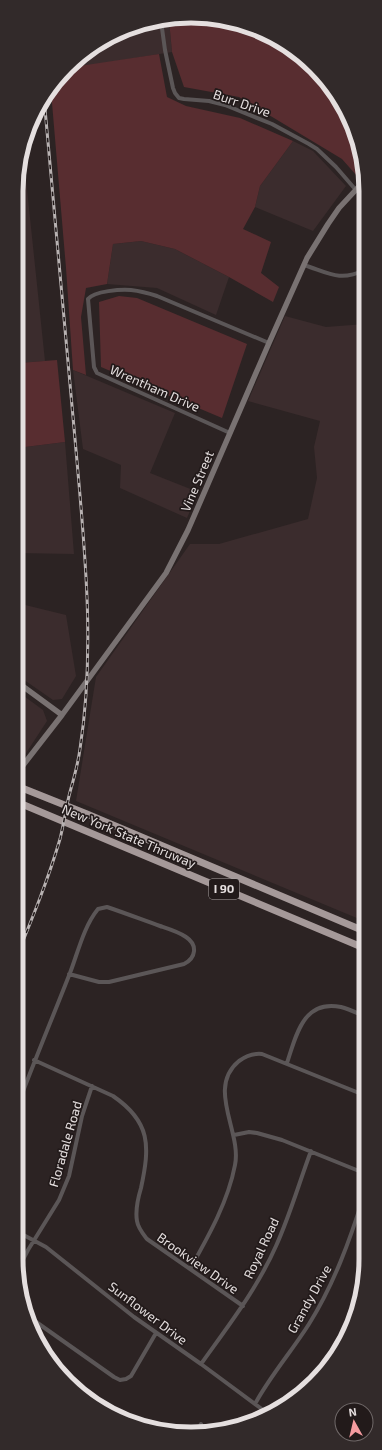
<svg xmlns="http://www.w3.org/2000/svg" width="382" height="1450" viewBox="0 0 382 1450" font-family="'Exo 2',sans-serif">
<rect width="100%" height="100%" fill="#2c2323"/>
<!-- built -->
<path fill="#3b2c2d" d="M169,20L172,52L73,68V65L85,52L146,22Z
M293,141L313,151L346,186L313,231L255,207L260,186Z
M23,151L45,361L20,363L21,396H17L18,168Z
M141,241L175,249L229,277L216,315L157,288L107,284L113,244Z
M285,316L326,327L365,324L364,921L76,801L96,677L190,544H219L308,519L317,478L314,447L320,421L248,401Z
M73,370L175,413L150,473L198,492L187,518L120,488L121,465L83,449Z
M65,442L74,554L17,553V448Z
M17,603L66,615L76,676L62,699L53,700L17,675Z
M17,691L43,710L47,721L17,767Z"/>
<!-- green -->
<path fill="#582d30" d="M214,18L269,34L315,67L348,114L365,170L357,176L342,159L239,97L184,87L172,52L169,20Z
M159,54L167,97L186,106L240,118L293,141L260,186L255,207L243,229L271,242L261,273L279,287L273,302L229,277L175,249L141,241L113,244L107,284L86,288L81,317L86,375L73,370L66,268L51,91L73,65V67Z
M119,296L137,298L247,344L222,418L101,367L99,302Z
M57,360L65,442L17,448V396H21L19,363Z"/>
<g fill="none" stroke-linecap="round" stroke-linejoin="round">
<!-- street -->
<path stroke="#5b5657" stroke-width="4" d="M161,21L165,50L173,88L175,93L179,98L184,99L209,101L225,105L272,124L309,144L317,149L336,167L355,189
M304,265C329,273 339,282 365,270
M230,433L97,373L94,367L88,299C94,291 122,289 131,290C140,291 148,293 157,296L269,343
M34,1060L113,1096C151,1122 150,1146 141,1188C138,1198 135,1210 137,1221C138,1228 143,1234 147,1239L243,1306
M287,1063C296,1036 303,999 341,1007C349,1009 357,1013 364,1016
M16,1110C33,1064 52,1019 70,973C78,952 84,926 98,909L107,907C125,913 143,920 160,926C169,929 179,932 186,937C198,945 196,958 184,964L109,982H99L69,974
M234,1135L249,1132L257,1133L282,1140L364,1173
M16,1231L46,1247L134,1317L201,1364L267,1413
M18,1269L28,1250L59,1200L69,1176L82,1116L92,1086
M190,1269C208,1237 228,1202 235,1165C242,1132 206,1088 239,1061C246,1056 253,1053 262,1054L364,1095
M27,1314L39,1324L114,1377L120,1380L126,1379L131,1376L156,1333
M201,1364C228,1326 257,1289 276,1246C290,1215 299,1183 311,1151
M255,1404C270,1376 292,1351 309,1324C334,1284 350,1240 364,1195
M197,1432L201,1424"/>
<!-- secondary -->
<path stroke="#797272" stroke-width="5.5" d="M17,682L62,715
M17,773L62,715L166,573L188,530L269,343L307,258L328,224L339,208L365,180"/>
<!-- highway -->
<path stroke="#a59999" stroke-width="7" d="M17,786L87,814L364,931
M17,802L364,948"/>
<defs>
<path id="rail" d="M16,958C32,919 48,880 60,839C64,823 66,807 70,792C74,778 78,764 80,749C96,646 84,542 75,439C65,325 54,212 44,98"/>
</defs>
<!-- rail casing -->
<use href="#rail" stroke="#b8b2b2" stroke-width="3"/>
<!-- rail -->
<use href="#rail" stroke="#221a1a" stroke-width="1.5" stroke-dasharray="4.5" stroke-linecap="butt"/>
</g>
<g text-anchor="middle" stroke-width="3.5" stroke-linejoin="round" paint-order="stroke">
<!-- shield labels -->
<rect fill="#221a1a" stroke="#aaa4a4" stroke-width="1" x="209" y="879" width="30" height="20" rx="3"/>
<g font-size="12" font-weight="bold" fill="#e5dfdf">
<text x="224" y="893">I 90</text>
</g>
<!-- street labels -->
<g font-size="13" fill="#e5dfdf" stroke="#221a1a">
<text transform="translate(242 103) rotate(19)" y="5">Burr Drive</text>
<text transform="translate(155 388) rotate(24)" y="5">Wrentham Drive</text>
<text transform="translate(197 481) rotate(-67)" y="5">Vine Street</text>
<text transform="translate(129 836) rotate(23)" y="5">New York State Thruway</text>
<text transform="translate(65 1144) rotate(-74)" y="5">Floradale Road</text>
<text transform="translate(261 1248) rotate(-65)" y="5">Royal Road</text>
<text transform="translate(198 1263) rotate(35)" y="5">Brookview Drive</text>
<text transform="translate(309 1299) rotate(-61)" y="5">Grandy Drive</text>
<text transform="translate(148 1313) rotate(37)" y="5">Sunflower Drive</text>
</g>
</g>
<!-- crop -->
<path d="M0 0H382V1450H0ZM191 23H191A168 168 0 0 1 359 191V1259A168 168 0 0 1 191 1427H191A168 168 0 0 1 23 1259V191A168 168 0 0 1 191 23Z" fill="#322a2a" fill-rule="evenodd"/>
<path fill="none" stroke="#e5dfdf" stroke-width="5" d="M191 23H191A168 168 0 0 1 359 191V1259A168 168 0 0 1 191 1427H191A168 168 0 0 1 23 1259V191A168 168 0 0 1 191 23Z"/>
<!-- north arrow -->
<g transform="translate(354 1422) rotate(352)"><circle r="19" fill="#221a1a" stroke="#706969"/>
<path d="M0-3L7 15L0 10L-7 15Z" fill="#f49b9f"/>
<text y="-6" font-size="11" font-weight="bold" text-anchor="middle" fill="#e5dfdf">N</text>
</g>
</svg>
